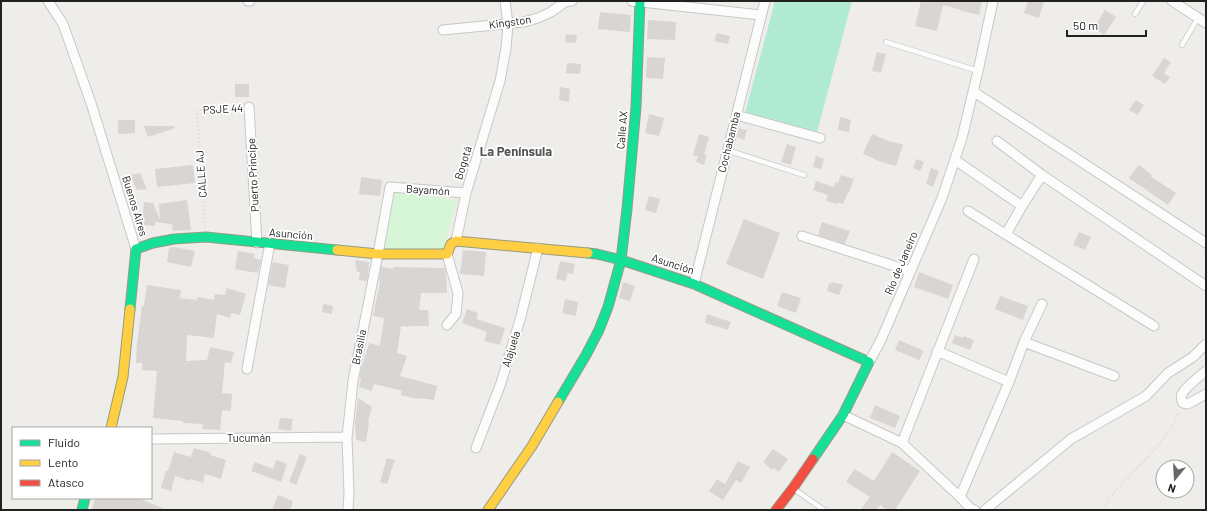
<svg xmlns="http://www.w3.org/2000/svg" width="1207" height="511" viewBox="0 0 1207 511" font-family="Barlow,sans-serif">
<rect width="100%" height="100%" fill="#efedea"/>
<!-- park -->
<path fill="#d6f6d7" d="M393,190L458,200L442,252L383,249Z"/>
<!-- pitch -->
<path fill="#b1ead3" d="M775,1H852L817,132L745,113Z"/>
<!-- building -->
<path fill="#d8d5d2" d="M921,1H982L979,15L961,11V10L943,5L937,31L915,26Z
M1028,1H1044L1039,18L1024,13Z
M1105,10L1116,17L1104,35L1094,28Z
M600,12L631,15L630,32L598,29Z
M648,20L676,22L675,40L647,39Z
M717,33L730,36L728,44L714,41Z
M566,34L577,35L576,43L565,42Z
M877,52L886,54L881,73L872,71Z
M647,57L665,58L663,79L646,78Z
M1164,58L1171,62L1164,73L1170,77L1165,84L1152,76Z
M567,63L581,64L580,74L566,73Z
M235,84H249V97H235Z
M560,87L570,89L569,102L559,100Z
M1136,100L1144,105L1138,115L1129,110Z
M649,114L664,118L659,136L645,133Z
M840,117L851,120L849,132L838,130Z
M118,120H135V133L118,134Z
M144,126H174L175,128L148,137Z
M739,128L747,130L744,140L737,137Z
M699,134L709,137L704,154H707L704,165L696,162L698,156L693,155Z
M872,134L891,142V141L903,145L896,166L879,161L863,154Z
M787,144L796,147L791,165L781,162Z
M816,156L824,159L821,169L813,167Z
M916,159L924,162L920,171L913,168Z
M193,165L195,183L157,187L155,169Z
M1139,165L1152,175L1150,176L1176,193L1168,205L1129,178Z
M931,168L939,171L933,187L926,184Z
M140,173L147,189L137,190L130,175Z
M841,175L854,179L849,192H848L843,204L837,202V204L826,201L828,195L813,190L816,181L834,187L835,182L838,183Z
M361,177L382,180L380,196L359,194Z
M649,196L660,199L656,213L645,210Z
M187,200L191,230L173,231L172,224L155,222V226L142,225L144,202L153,203L160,220L159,204Z
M744,219L780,233L763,279L726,264Z
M822,222L850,231L845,244L818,235Z
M1079,232L1091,237L1085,250L1073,245Z
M174,247L195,251L191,267L167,262L169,248Z
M463,250L486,252L484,276L460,274Z
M238,251L255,254L254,258L261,260L258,273L235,269Z
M355,260L369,262L368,266H369L367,281L359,280L360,272H357Z
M560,261L575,264L573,274L567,273L566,281L556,279Z
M273,262L289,265L285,288L268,285Z
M381,267L393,269V267L445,268L446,274L447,293H421L419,310H428L429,326H409V327L401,326L397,353L407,356L400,376L437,386L434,400L419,398L418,399L401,395L402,391L374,384L372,391L359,387L361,378H360V374L369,343L380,346L384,318L373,316L380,282H379Z
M919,272L953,285L948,299L914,287Z
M623,282L635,286L630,301L619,298Z
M832,282L843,285L839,295L827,291L829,283L831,284Z
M147,285L181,290L180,298L197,300V297L214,300L215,294L225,295L227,288L246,294L240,315L231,313L230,318L217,314L214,338L187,335L186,361L207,360L210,347L234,352L231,363L225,362L222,393L232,394L231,411L222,410L220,430L202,429L203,424L183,423V421L153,418L157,371L142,370V363H136L137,344L142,306H144Z
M782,292L801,298L796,313L777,306Z
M1000,296L1028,306L1023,320L995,309Z
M565,299L578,302L576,316L562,313Z
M323,304L333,306L332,314L322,312Z
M467,309L478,313L476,319L505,328L500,345L484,341L487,332L462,323Z
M707,314L731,322L728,330L705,323Z
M955,335L963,338L964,336L974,340L970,350L952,343Z
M899,340L924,351L919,360L895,350Z
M358,398L372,407L368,422H369L366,442L356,440L355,423Z
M875,405L900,416L895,428L870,418Z
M280,418L293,419L291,431L278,429Z
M194,448L211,453L210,455L226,460L221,479L205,474L203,483L191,479V481L175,476L171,491L161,488L166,471H168L174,452L191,457Z
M773,449L788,459L779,472L774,468L772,470L763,462Z
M892,452L920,471L895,510H887L880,505L876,510H860L870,497L846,482L854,469L874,481Z
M300,454L307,457L296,485L289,482Z
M387,458L395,460L387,484L380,482Z
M276,460L287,464L281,482L251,471L255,462L273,469Z
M738,461L750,467L741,483L736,480L723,500L709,491L717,479L725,484Z
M278,495L293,501L290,510H272Z
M95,498H138L167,510H92Z"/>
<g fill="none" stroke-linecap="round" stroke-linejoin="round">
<defs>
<path id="lane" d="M1135,14L1143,1
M886,42L978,71
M1182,45L1198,18
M727,150L804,175
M794,489L824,510"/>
<path id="street" d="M48,1L63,24L91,103L136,249
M248,1H250
M632,1L761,15
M1172,1L1206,23
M443,30L524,22L538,18L551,12L565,2L572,1
M974,92L1206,243
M249,107L257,243
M736,115L820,138
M997,141L1042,175L1206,286
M955,160L1022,206L1042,175
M968,211L1154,326
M1006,234L1022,206
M802,236L910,271
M456,241L466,193L500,81L506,48L508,24L505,1
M447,254L458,293L456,314L447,325
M694,284L765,1
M1024,342L1114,376
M937,351L1009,382
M869,362L881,340L942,198L962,138L978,71L993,1
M247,369L270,243
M1206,371C1199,377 1186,386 1182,394C1180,397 1182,400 1183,403L1188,404L1206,394
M843,415L902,443L960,497L971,509L975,510
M151,439L347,437
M902,443L974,259
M476,448L501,383L521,316L538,248
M960,497L1009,382L1024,342L1042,304
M348,510L349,493L347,437L353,381L378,254L390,187L466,193
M985,510L1071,439L1146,396L1168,373L1193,357L1206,344"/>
<path id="fast" d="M588,253L597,254L621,260L694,284L869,362L843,415L813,459
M130,309L136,249L153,243L174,239L206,237L337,250
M558,402L586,355L599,330L608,307L621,260L627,209L636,107L640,1
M82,510L85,498"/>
<path id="slow" d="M337,250L378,254H447L451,244L456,241L588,253
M111,428L123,377L130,309
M488,510L532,446L558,402"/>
<path id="jam" d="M776,510L793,488L813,459"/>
</defs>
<!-- lane casing -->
<use href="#lane" stroke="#c8c7c6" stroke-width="6"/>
<!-- street casing -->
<use href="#street" stroke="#c8c7c6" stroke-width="11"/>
<!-- fast casing -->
<use href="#fast" stroke="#989a80" stroke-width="11"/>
<!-- slow casing -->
<use href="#slow" stroke="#989a80" stroke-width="11"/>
<!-- jam casing -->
<use href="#jam" stroke="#989a80" stroke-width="11"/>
<!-- path -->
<path stroke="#ecdcda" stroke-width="2" stroke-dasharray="2 2" stroke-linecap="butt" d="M205,227L197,110L240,108
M1105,510C1107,497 1119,487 1128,477C1147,457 1169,438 1179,412"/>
<!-- lane -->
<use href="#lane" stroke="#fdfcfc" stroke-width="4.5"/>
<!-- street -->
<use href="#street" stroke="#fdfcfc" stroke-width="9"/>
<!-- fast -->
<use href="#fast" stroke="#16e098" stroke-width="9"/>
<!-- slow -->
<use href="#slow" stroke="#ffcf43" stroke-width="9"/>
<!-- jam -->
<use href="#jam" stroke="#f24e42" stroke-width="9"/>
</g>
<g text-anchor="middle" stroke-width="3.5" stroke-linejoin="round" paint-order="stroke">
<!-- street labels -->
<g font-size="11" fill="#212121" stroke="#fff">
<text transform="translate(510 22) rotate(-8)" y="4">Kingston</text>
<text transform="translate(223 109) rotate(-3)" y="4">PSJE 44</text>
<text transform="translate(622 130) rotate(-85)" y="4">Calle AX</text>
<text transform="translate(729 142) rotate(-76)" y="4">Cochabamba</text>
<text transform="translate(463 163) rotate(-73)" y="4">Bogotá</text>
<text transform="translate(201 174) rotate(-94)" y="4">CALLE AJ</text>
<text transform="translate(253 175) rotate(-93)" y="4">Puerto Principe</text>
<text transform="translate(428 190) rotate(4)" y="4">Bayamón</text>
<text transform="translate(135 206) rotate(73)" y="4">Buenos Aires</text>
<text transform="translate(291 234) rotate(5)" y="4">Asunción</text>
<text transform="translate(901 263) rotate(-67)" y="4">Río de Janeiro</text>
<text transform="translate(673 264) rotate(18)" y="4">Asunción</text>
<text transform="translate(359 347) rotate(-79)" y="4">Brasilia</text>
<text transform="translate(511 349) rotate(-73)" y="4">Alajuela</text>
<text x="249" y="442">Tucumán</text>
</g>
<!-- quarter labels -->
<g font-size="13" font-weight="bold" fill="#545454" stroke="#fff">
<text x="516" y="156">La Península</text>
</g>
</g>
<!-- border -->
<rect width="1207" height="511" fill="none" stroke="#212121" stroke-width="4"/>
<!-- legend -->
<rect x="12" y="427" width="140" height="72" fill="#ffffff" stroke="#a6a6a6"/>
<rect x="20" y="440" width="20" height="6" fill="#16e098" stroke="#a6a6a6"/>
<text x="48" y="447" font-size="12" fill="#212121">Fluido</text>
<rect x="20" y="460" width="20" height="6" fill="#ffcf43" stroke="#a6a6a6"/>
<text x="48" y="467" font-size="12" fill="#212121">Lento</text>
<rect x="20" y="480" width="20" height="6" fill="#f24e42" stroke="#a6a6a6"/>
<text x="48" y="487" font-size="12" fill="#212121">Atasco</text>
<!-- north arrow -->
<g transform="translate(1175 479) rotate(198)"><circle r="19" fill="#ffffff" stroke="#a6a6a6"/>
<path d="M0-3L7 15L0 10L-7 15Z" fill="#696867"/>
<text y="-6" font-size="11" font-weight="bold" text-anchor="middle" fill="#212121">N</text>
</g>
<!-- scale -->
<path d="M1067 30v6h79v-6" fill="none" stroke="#212121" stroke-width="2"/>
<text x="1073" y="30" font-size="12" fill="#212121" stroke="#ffffff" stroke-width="3" paint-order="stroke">50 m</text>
</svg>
